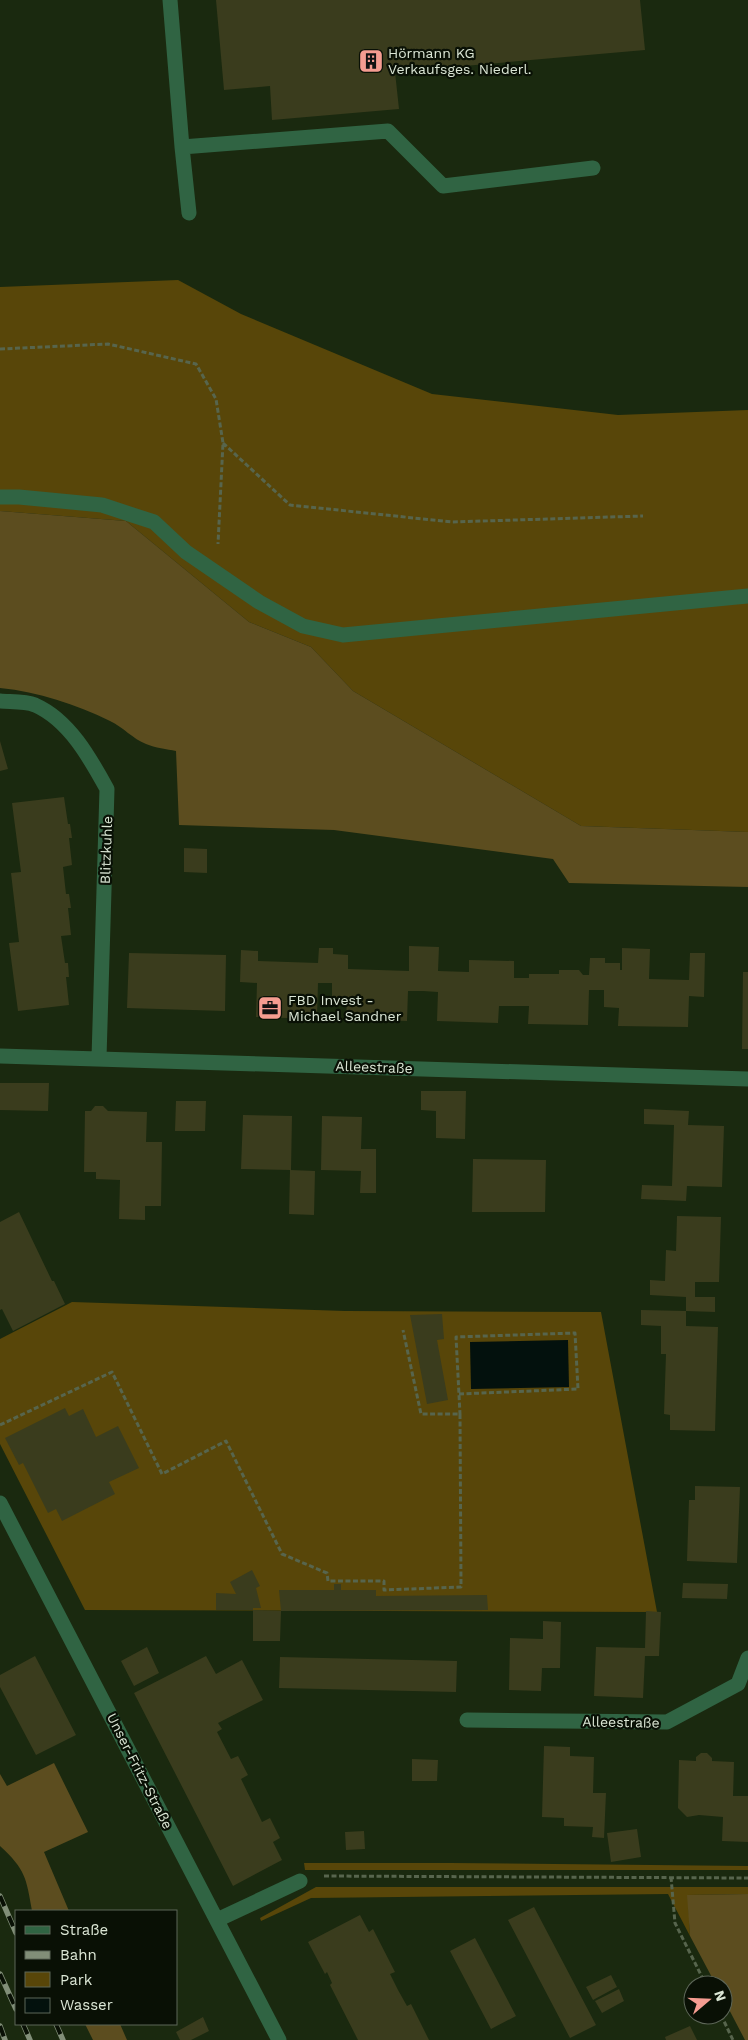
<svg xmlns="http://www.w3.org/2000/svg" width="748" height="2040" viewBox="0 0 748 2040" font-family="'Work Sans',sans-serif">
<rect width="100%" height="100%" fill="#1a290f"/>
<!-- green -->
<path fill="#584609" d="M178,280L241,314L432,394L618,415L748,410V832L581,826L353,691L311,647L249,622L126,521L0,511V287Z
M72,1302L345,1311L601,1312L657,1612L85,1610L0,1444V1339Z
M304,1863H450L748,1866V1870H305Z
M316,1887H748V1894L688,1895L690,1936L668,1894L311,1898L261,1921L260,1918Z"/>
<!-- forest -->
<path fill="#5c4d1f" d="M0,511L126,521L249,622L311,647L353,691L581,826L748,832V887L569,883L553,859L334,830L179,825L176,751C167,749 155,748 146,744C133,739 123,727 110,721C75,704 39,692 0,688Z
M54,1763L88,1832L44,1852L69,1911H32C26,1878 26,1870 0,1846V1774L7,1786Z
M748,1894V2040H745L723,1998V1985H716L690,1936L687,1895Z
M85,2024H120L127,2040H93Z"/>
<!-- water -->
<path fill="#03110d" d="M568,1340L569,1387L471,1389L470,1342Z"/>
<!-- building -->
<path fill="#3a3c1d" d="M216,0H640L645,50L395,72L399,109L272,120L270,86L224,90Z
M0,741L8,769L0,771Z
M64,797L68,824H70L72,838H69L72,865L63,867L66,894H69L71,908H68L71,935L61,936L65,963H68L69,977H66L69,1005L18,1011L9,943L19,942L11,873L21,872L12,803Z
M184,848L207,849V873L184,872Z
M409,946L439,947L438,971L469,972V960L514,961V978H529V974H559V970H579L583,975H589L590,958H605V963H620V970H622V948L650,949L649,979L689,980L690,953H705L704,997L689,996L688,1027L618,1026L619,1008L604,1007V990H589L588,1025L528,1024L529,1006H499L498,1023L437,1021L438,992L423,991H408L407,1021L346,1019L347,1000L332,999V983H318L317,1019L287,1018L256,1017L257,983L240,982L241,950L258,951V961L318,963L319,948H333V954L348,955V969L409,971Z
M129,953L226,955L225,1011L127,1008Z
M743,972H748V1049H742Z
M0,1083H49L48,1111L0,1110Z
M421,1091H466L465,1139L436,1138V1111L421,1110Z
M176,1101H206L205,1131H175Z
M95,1106H103L108,1111L147,1112L146,1142H162L161,1206H145V1220L119,1219L120,1180L96,1179V1172H84L85,1111H91Z
M644,1109L689,1111L688,1125L724,1126L722,1187L687,1186L686,1201L641,1199L642,1185L672,1186L674,1125L644,1124Z
M243,1115L292,1116L291,1170L241,1169Z
M322,1116L362,1117L361,1149H376V1193H360L361,1171L321,1170Z
M473,1159L546,1160L545,1212H472Z
M290,1170L315,1171L314,1215L289,1214Z
M19,1212L52,1281H54L65,1304L13,1331L2,1309L0,1310V1222Z
M677,1216L721,1217L719,1282H695V1297H715V1312L686,1311V1326L718,1327L715,1431L670,1430V1415L664,1414L666,1354H661V1326L641,1325V1310L686,1311V1297L650,1295V1280L665,1281L666,1250L676,1251Z
M442,1314L444,1339L437,1340L448,1400L427,1404L410,1315Z
M65,1408L69,1416L83,1409L96,1437L118,1426L139,1468L109,1482L115,1494L62,1521L56,1509L48,1513L23,1463L19,1465L5,1438Z
M695,1486L740,1487L737,1563L687,1561L689,1500H695Z
M252,1570L260,1586L256,1588L261,1608H253V1610H216V1593L236,1594L230,1582Z
M683,1583L728,1584L727,1599L682,1598Z
M334,1584H341V1590H376V1596L487,1595L488,1610L281,1611L280,1641H253V1610L281,1611L279,1590H334Z
M646,1611L661,1612L659,1656H645L643,1698L594,1696L596,1647L645,1648Z
M543,1621L561,1622L560,1668H542L541,1691L509,1690L510,1638L543,1639Z
M147,1647L159,1673L134,1686L121,1661Z
M35,1656L76,1735L36,1755L0,1687V1675Z
M206,1656L216,1674L242,1660L263,1700L218,1723L222,1729L217,1732L231,1759L238,1756L248,1775L241,1779L262,1822L270,1818L280,1838L273,1842L282,1860L233,1886L134,1693Z
M280,1657L457,1661L456,1692L279,1688Z
M544,1746L570,1747V1756L594,1757L593,1793H606L604,1838L592,1837L593,1827L564,1826V1818L542,1817Z
M701,1753H707L712,1758V1761L734,1762L733,1796H748V1842L722,1841L723,1817L699,1815L687,1817L678,1808L679,1760L696,1761V1757Z
M412,1759L438,1760L437,1781H412Z
M637,1829L641,1857L611,1862L607,1833Z
M364,1831L365,1849L346,1850L345,1832Z
M534,1907L596,2025L570,2038L508,1920Z
M360,1915L369,1932L373,1929L395,1972L390,1974L398,1990L407,2006L411,2004L429,2040H358L330,1985L332,1983L327,1972L325,1974L308,1942Z
M475,1938L516,2016L491,2029L450,1951Z
M611,1975L617,1987L593,2000L586,1987Z
M619,1989L624,2001L602,2013L595,2001Z
M203,2017L209,2031L191,2040H180L176,2032Z
M690,2026L697,2040H666L665,2037Z"/>
<g fill="none" stroke-linecap="round" stroke-linejoin="round">
<!-- path -->
<path stroke="#57654d" stroke-width="3" stroke-dasharray="5 2.5" stroke-linecap="butt" d="M0,349L108,344L196,364L216,399L223,443L218,544
M223,443L290,505L452,522L643,516
M459,1394L578,1389L575,1333L456,1337L460,1414
M0,1425L112,1372L162,1474L226,1441L282,1554L327,1573L328,1581H384V1590L461,1587L460,1414H421L403,1330
M324,1876L748,1878
M671,1877L675,1923L706,1985
M721,2015L733,2040"/>
<!-- minor -->
<path stroke="#306443" stroke-width="15" d="M170,0L182,147L388,131L443,186L593,168
M182,147L189,213
M0,497H19L102,505L154,522L186,552L259,602L303,626L343,635L748,596
M0,701C10,702 25,701 35,705C69,720 90,758 107,789L99,1058
M0,1056L748,1079
M0,1503L279,2040
M467,1720L667,1722L738,1684L748,1658
M217,1920L300,1881"/>
<defs>
<path id="rail" d="M0,1896L16,1933
M0,1974L16,2009
M23,2024L30,2040
M56,2024L63,2040
M0,2026L5,2040"/>
</defs>
<!-- rail casing -->
<use href="#rail" stroke="#818e78" stroke-width="5.5"/>
<!-- rail -->
<use href="#rail" stroke="#091005" stroke-width="4" stroke-dasharray="11" stroke-linecap="butt"/>
</g>
<!-- icons -->
<defs>
<symbol id="building-square" viewBox="-11 -11 22 22"><rect x="-9" y="-9" width="18" height="18" rx="4" fill="#f59c91" stroke="#091005"/><path d="M-4-6H4V6H1V3H-1V6H-4ZM-2.5-4.3h1.7v1.8h-1.7ZM.8-4.3h1.7v1.8H.8ZM-2.5-1h1.7V.8h-1.7ZM.8-1h1.7V.8H.8Z" fill="#111"/></symbol>
<symbol id="office-square" viewBox="-11 -11 22 22"><rect x="-9" y="-9" width="18" height="18" rx="4" fill="#f59c91" stroke="#091005"/><path d="M-6-3h4V-5.5h4V-3h4V5H-6ZM-1-4.5V-3h2v-1.5ZM-6 0V1H6V0Z" fill="#111"/></symbol>
</defs>
<g fill-rule="evenodd">
<use href="#building-square" x="357" y="47" width="28" height="28"/>
<use href="#office-square" x="256" y="994" width="28" height="28"/>
</g>
<g text-anchor="middle" stroke-width="4.5" stroke-linejoin="round" paint-order="stroke">
<!-- poi labels -->
<g font-size="14" fill="#dbe6d5" stroke="#091005" text-anchor="start">
<text x="388" y="58">Hörmann KG<tspan x="388" dy="16">Verkaufsges. Niederl.</tspan></text>
<text x="288" y="1005">FBD Invest -<tspan x="288" dy="16">Michael Sandner</tspan></text>
</g>
<!-- street labels -->
<g font-size="14" fill="#dbe6d5" stroke="#091005">
<text transform="translate(106 850) rotate(-88)" y="5">Blitzkuhle</text>
<text transform="translate(374 1067) rotate(2)" y="5">Alleestraße</text>
<text transform="translate(621 1722) rotate(1)" y="5">Alleestraße</text>
<text transform="translate(140 1771) rotate(63)" y="5">Unser-Fritz-Straße</text>
</g>
</g>
<!-- legend -->
<rect x="15" y="1910" width="162" height="115" fill="#091005" stroke="#5d6658"/>
<rect x="25" y="1926" width="25" height="8" fill="#306443" stroke="#5d6658"/>
<text x="60" y="1935" font-size="15" fill="#dbe6d5">Straße</text>
<rect x="25" y="1951" width="25" height="8" fill="#818e78" stroke="#5d6658"/>
<text x="60" y="1960" font-size="15" fill="#dbe6d5">Bahn</text>
<rect x="25" y="1972" width="25" height="15" fill="#584609" stroke="#5d6658"/>
<text x="60" y="1985" font-size="15" fill="#dbe6d5">Park</text>
<rect x="25" y="1998" width="25" height="15" fill="#03110d" stroke="#5d6658"/>
<text x="60" y="2010" font-size="15" fill="#dbe6d5">Wasser</text>
<!-- north arrow -->
<g transform="translate(708 2000) rotate(71)"><circle r="24" fill="#091005" stroke="#5d6658"/>
<path d="M0-4L9 19L0 12L-9 19Z" fill="#f59c91"/>
<text y="-8" font-size="14" font-weight="bold" text-anchor="middle" fill="#dbe6d5">N</text>
</g>
</svg>
